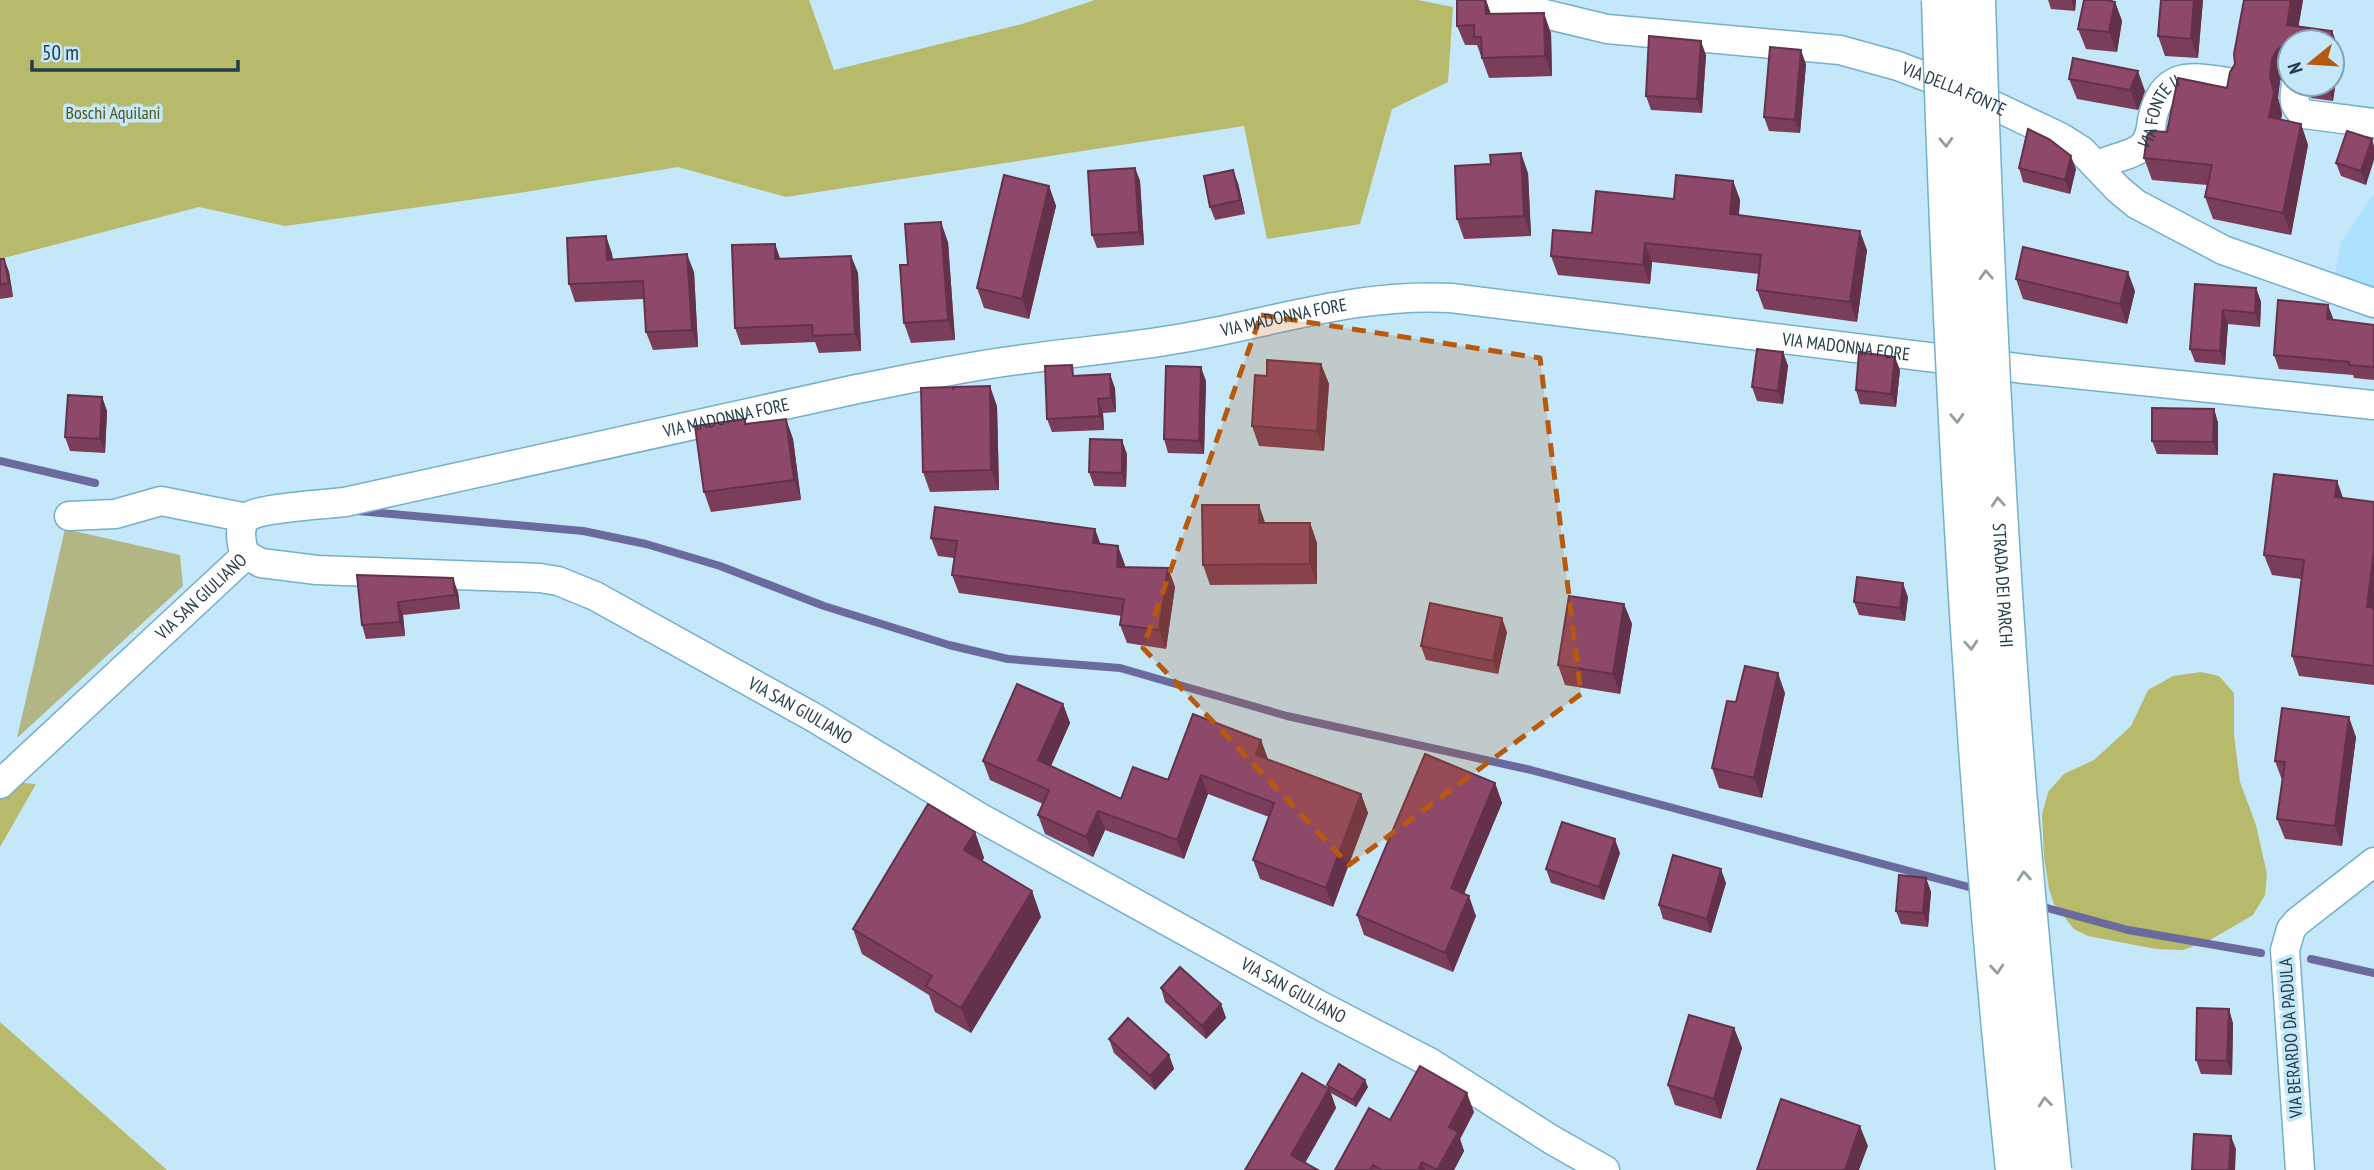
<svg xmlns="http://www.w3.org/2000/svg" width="2374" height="1170" viewBox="0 0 2374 1170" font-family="'PT Sans Narrow',sans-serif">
<rect width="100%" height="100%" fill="#c4e7f9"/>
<!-- built -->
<path fill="#ace2fe" d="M2374,193V293L2334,278L2342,241Z"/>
<!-- green -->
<path fill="#b2b584" d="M65,529L180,555L183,586L17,738Z"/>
<!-- forest -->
<path fill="#b6ba6a" d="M0,0H809L834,70L1022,24L1095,0H1418L1453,7L1448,82L1392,109L1360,224L1267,239L1244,126L786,197L678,167L519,193L285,226L199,207L0,259Z
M2201,672L2219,676L2234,693V735L2240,782L2256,825L2267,874L2265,895L2253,915L2210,940L2183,950L2156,949L2088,936L2074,929L2054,904L2049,889L2044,857L2042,815L2048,792L2064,774L2094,760L2131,726L2148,690L2173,676Z
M0,781L36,784L0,847Z
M0,1022L167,1170H0Z"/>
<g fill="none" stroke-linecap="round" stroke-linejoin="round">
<!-- stream -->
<path stroke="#6b6a9e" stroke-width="8" d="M0,461L95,483
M358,511L583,531L646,544L720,566L824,606L949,645L1008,659L1120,668L1287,716L1531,770L1980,890
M2036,905L2128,930L2261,953
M2311,959L2374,973"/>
<defs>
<g id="street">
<path id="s1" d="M1487,0L1607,29L1840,50L1898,66L1961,90L2062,138L2081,150L2118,189L2136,204L2223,250L2374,303"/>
<path d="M2296,84C2294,97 2292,106 2304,114L2374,123"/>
<path id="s2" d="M2097,166C2111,157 2131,157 2143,146C2150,139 2151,129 2152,120C2162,73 2187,75 2227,82"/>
<path d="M69,516L115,514L161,501L247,518"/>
<path id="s3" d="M246,555C241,546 238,528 246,518C255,508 328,504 345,502L857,389C913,378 968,366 1025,359C1081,351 1138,347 1194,336C1281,320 1361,293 1451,298L2025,369L2374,405"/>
<path id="s4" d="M0,784L246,555L261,563L317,570L540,578L558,581L595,596L813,717L979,817L1321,1006L1431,1063L1552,1140L1605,1170"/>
<path d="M2300,1170L2285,950L2291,929L2297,922L2374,862"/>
</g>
</defs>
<!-- street casing -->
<use href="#street" stroke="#75afcd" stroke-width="31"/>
<!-- street -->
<use href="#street" stroke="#fff" stroke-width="28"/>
<defs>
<g id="highway-bridge">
<path d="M1941,0C1953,391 1974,781 2015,1170"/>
<path id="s5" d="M1976,0C1983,238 1994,475 2011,712C2022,865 2037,1017 2052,1170"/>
</g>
</defs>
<!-- highway-bridge casing -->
<use href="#highway-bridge" stroke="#75afcd" stroke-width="41" stroke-linecap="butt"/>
<!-- highway-bridge -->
<use href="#highway-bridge" stroke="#fff" stroke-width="38"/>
</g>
<!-- wall -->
<path fill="#7a3e5b" d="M1486,0L1491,14L1551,33L1552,76L1489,78L1477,45H1465L1457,26Z
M2048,0H2076L2075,11L2051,9Z
M2203,0L2198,58L2165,56L2158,36Z
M2244,0H2303L2298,27L2332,31L2340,53L2333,101L2311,98L2306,84H2332V42H2290V69L2284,73L2280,81L2278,98L2282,114L2281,120L2301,124L2308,145L2291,235L2213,219L2205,197L2207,185L2152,180L2144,158L2147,136L2151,131L2167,132L2178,78L2227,88L2230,72L2235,64L2234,54Z
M2115,2L2122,21L2117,52L2086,49L2078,29Z
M1706,55L1702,113L1651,110L1646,96Z
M1806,64L1800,133L1769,131L1764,117Z
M2069,79L2145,91L2138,110L2077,99Z
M2374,146L2366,185L2341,176L2336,163Z
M1135,168L1140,181L1144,245L1097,248L1092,235Z
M2019,168L2076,169L2070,194L2023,182Z
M1528,173L1531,236L1464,239L1457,219Z
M1733,181L1740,200L1739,215L1867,250L1857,322L1764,309L1757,290L1759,274L1652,262L1650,284L1558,275L1551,256L1674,199Z
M1238,183L1245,214L1215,220L1210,207Z
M1049,186L1056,206L1029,319L984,308L977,288Z
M606,236L612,254L613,259L694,272L698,347L653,350L646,332L644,299L575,302L569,284Z
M948,242L955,340L911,343L904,323L908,265Z
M775,244L780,259L851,256L858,273L861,351L819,353L815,342L741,345L735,328Z
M0,259H4L9,272L13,297L0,299Z
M2016,279L2135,291L2127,324L2023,299Z
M2195,284L2256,288L2261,302L2260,327L2228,324L2225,365L2195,362L2190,349Z
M2333,318V320L2374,325V380L2354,378L2353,375L2279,369L2274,355Z
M1783,352L1788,366L1783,404L1757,401L1752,387Z
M1321,364L1329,384L1324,451L1259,446L1252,426L1267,376Z
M1900,370L1896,407L1860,404L1856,390Z
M1076,376L1115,388L1116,412L1103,413L1104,430L1052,432L1047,419Z
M1206,381L1204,454L1168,453L1164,439Z
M102,397L107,411L105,453L70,451L65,437Z
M997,406L999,490L930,492L923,472Z
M2214,409L2218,423V455L2157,454L2152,441Z
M745,419L746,424L786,419L793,439L801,500L711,512L704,492Z
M1127,454L1126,487L1094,486L1089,472Z
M2337,481L2343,498L2374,502V685L2299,676L2292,656L2301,579L2272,575L2264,555Z
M1265,523H1310L1317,543V584L1210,585L1203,565Z
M1095,529L1100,544L1118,546L1124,567L1168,568L1175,587L1166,649L1127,643L1120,625L1122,616L959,593L952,575L954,558L938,556L931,538Z
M357,575L458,592L460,609L403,615L405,636L366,639L362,625Z
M1908,597L1905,621L1859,615L1854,602Z
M1624,604L1632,624L1620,694L1565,685L1558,665Z
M1507,632L1498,674L1426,660L1421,646Z
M1785,693L1762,798L1719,788L1712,768L1736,702Z
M1063,704L1070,723L1051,766L1121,799L1261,740L1268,759L1361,794L1368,813L1333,907L1260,879L1253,860L1269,817L1208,794L1184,859L1105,830L1093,857L1045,834L1038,815L1043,804L990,780L983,761Z
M2356,737L2342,846L2285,839L2277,819L2282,780L2275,761Z
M1495,783L1502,803L1464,894L1476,916L1453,972L1364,935L1357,915Z
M975,832L984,858L982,861L1032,891L1041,917L971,1033L935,1012L929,995L862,954L853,929Z
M1620,853L1604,900L1551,883L1546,869Z
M1926,878L1931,892L1928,927L1901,924L1896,911Z
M1726,883L1711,933L1663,919L1659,905Z
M1161,988L1221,1004L1226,1018L1206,1039L1165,1002Z
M2233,1023L2232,1075L2201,1074L2196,1060Z
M1734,1028L1742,1048L1721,1119L1675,1105L1668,1085Z
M1109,1039L1169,1055L1174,1069L1155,1090L1114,1053Z
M1327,1085L1368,1087L1356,1107L1331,1093L1336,1108L1305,1163L1245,1170L1328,1088Z
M1474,1112L1460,1139L1464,1151L1454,1170H1335L1390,1120Z"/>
<!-- shaded-wall -->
<path fill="#63324a" d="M1486,0L1492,18L1486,14Z
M2071,0H2076L2075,11Z
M2194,0H2203L2198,58L2191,39Z
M2291,0H2303L2296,42L2287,25Z
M2115,2L2122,21L2117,52L2109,32Z
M1544,13L1551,33L1552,76L1545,56Z
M2332,31L2340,53L2333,101L2327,84H2332V42H2330Z
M1701,41L1706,55L1702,113L1697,99Z
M2281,47L2289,69L2284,73L2280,81L2278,98L2282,114L2277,139L2269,117L2270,77L2272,59L2276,51Z
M1801,50L1806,64L1800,133L1795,120Z
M2138,71L2145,91L2138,110L2130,90Z
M2301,124L2308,145L2291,235L2283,213Z
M2372,139L2374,146V160L2366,185L2361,171Z
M1521,153L1528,173L1531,236L1524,216Z
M2071,156L2076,169L2070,194L2065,180Z
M1135,168L1140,181L1144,245L1139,232Z
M1233,170L1238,183L1245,214L1240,200Z
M1733,181L1740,200L1737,233L1730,214Z
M1049,186L1056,206L1029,319L1022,299Z
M941,222L948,242L955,340L948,320Z
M1860,231L1867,250L1857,322L1850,302Z
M606,236L612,254L613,277L607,260Z
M1645,243L1652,262L1650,284L1643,265Z
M775,244L781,261L775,259Z
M687,254L694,272L698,347L692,330Z
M851,256L858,273L861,351L855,334Z
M4,259L9,272L13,297L9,283Z
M2128,272L2135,291L2127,324L2120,304Z
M2256,288L2261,302L2260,327L2255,313Z
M2328,305L2333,318L2332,333L2327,319Z
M2223,310L2228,324L2225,365L2220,351Z
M1783,352L1788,366L1783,404L1778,391Z
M1895,357L1900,370L1896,407L1891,394Z
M1321,364L1329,384L1324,451L1317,431Z
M1201,367L1206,381L1204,454L1199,441Z
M1110,374L1115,388L1116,412L1111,398Z
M990,386L997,406L999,490L991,470Z
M102,397L107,411L105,453L100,439Z
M1098,399L1103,413L1104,430L1100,416Z
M2214,409L2218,423V455L2213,442Z
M786,419L793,439L801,500L794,480Z
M1122,440L1127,454L1126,487L1122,473Z
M2337,481L2344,501L2335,497Z
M1259,505L1266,525L1259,523Z
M1310,523L1317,543V584L1310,564Z
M1095,529L1102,548L1093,543Z
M1118,546L1125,565L1124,585L1117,567Z
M2374,551V625L2367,607Z
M1168,568L1175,587L1166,649L1159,630Z
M453,578L458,592L460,609L455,595Z
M1903,583L1908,597L1905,621L1900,608Z
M398,602L403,615L405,636L400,622Z
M1624,604L1632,624L1620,694L1613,674Z
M1502,618L1507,632L1498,674L1493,661Z
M1778,673L1785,693L1762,798L1754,778Z
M1063,704L1070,723L1045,779L1038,760Z
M2349,717L2356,737L2342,846L2335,826Z
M1261,740L1268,760L1256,755Z
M1201,775L1208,794L1184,859L1177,840Z
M1495,783L1502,803L1458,908L1451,888Z
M1361,794L1368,813L1333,907L1326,888Z
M1098,811L1105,830L1093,857L1086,837Z
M975,832L984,858L973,876L964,850Z
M1615,839L1620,853L1604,900L1599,887Z
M1721,869L1726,883L1711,933L1707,919Z
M1926,878L1931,892L1928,927L1923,913Z
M1032,891L1041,917L971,1033L961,1008Z
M1469,896L1476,916L1453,972L1445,953Z
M1221,1004L1226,1018L1206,1039L1202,1026Z
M2229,1009L2233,1023L2232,1075L2227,1061Z
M1734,1028L1742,1048L1721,1119L1714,1099Z
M1169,1055L1174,1069L1155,1090L1150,1076Z
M1365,1080L1368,1087L1356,1107L1353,1100Z
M1329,1089L1336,1108L1301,1170L1291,1155Z
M1467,1093L1474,1112L1460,1139L1464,1151L1454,1170H1437L1449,1127Z
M1860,1126L1868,1146L1859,1170H1845Z
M2231,1136L2236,1149L2235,1170H2229Z
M1422,1162L1425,1170H1418Z"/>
<!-- building -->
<path fill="#8e486a" stroke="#63324a" stroke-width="2" d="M1457,0H1485L1486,14L1544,13L1545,56L1482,58L1481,37H1474V25L1457,26Z
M2084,0H2107L2115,2L2109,32L2078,29Z
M2161,0H2194L2191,39L2158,36Z
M2244,0H2291L2287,25L2332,31L2330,42H2290V46L2281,47L2276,51L2272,59L2270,77L2274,92L2269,117L2301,124L2283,213L2205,197L2212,165L2144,158L2147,136L2151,131L2167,132L2178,78L2227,88L2230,72L2235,64L2234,54Z
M1649,36L1701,41L1697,99L1646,96Z
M1770,47L1801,50L1795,120L1764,117Z
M2073,58L2138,71L2130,90L2069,79Z
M2028,129L2049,139L2071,156L2065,180L2019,168Z
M2347,131L2372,139L2361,171L2336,163Z
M1521,153L1524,216L1457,219L1455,166L1491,164L1490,155Z
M1135,168L1139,232L1092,235L1088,171Z
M1233,170L1240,200L1210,207L1204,176Z
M1004,175L1049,186L1022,299L977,288Z
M1676,175L1733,181L1730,214L1860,231L1850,302L1757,290L1761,255L1645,243L1643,265L1551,256L1553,230L1592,233L1596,191L1674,199Z
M941,222L948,320L904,323L900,265H908L905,224Z
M606,236L607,260L687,254L692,330L646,332L643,281L569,284L567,238Z
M775,244V259L851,256L855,334L813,336L812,325L735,328L732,245Z
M2023,247L2128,272L2120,304L2016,279Z
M0,259H4L9,283L0,285Z
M2195,284L2256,288L2255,313L2223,310L2220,351L2190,349Z
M2278,300L2328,305L2327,319L2374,325V367L2349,365V362L2274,355Z
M1757,349L1783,352L1778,391L1752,387Z
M1859,352L1895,357L1891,394L1856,390Z
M1267,360L1321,364L1317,431L1252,426L1255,375L1267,376Z
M1072,365L1073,376L1110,374L1111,398L1098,399L1100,416L1047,419L1045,366Z
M1166,366L1201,367L1199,441L1164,439Z
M990,386L991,470L923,472L921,388L953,387V390L954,387Z
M68,395L102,397L100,439L65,437Z
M2152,408L2214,409L2213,442L2152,441Z
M745,419V424L786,419L794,480L704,492L695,426Z
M1090,439L1122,440V473L1089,472Z
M2274,474L2337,481L2335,497L2374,502V551L2367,607L2374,608V666L2292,656L2304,560L2264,555Z
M1202,505H1259V523H1310V564L1203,565Z
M935,507L1095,529L1093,543L1118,546L1117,567L1168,568L1159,630L1120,625L1124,599L952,575L957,541L931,538Z
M357,575L453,578L455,595L398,602L400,622L362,625Z
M1857,577L1903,583L1900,608L1854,602Z
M1569,596L1624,604L1613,674L1558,665Z
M1430,603L1502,618L1493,661L1421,646Z
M1745,666L1778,673L1754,778L1712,768L1727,701L1736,702Z
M1017,684L1063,704L1038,760L1121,799L1133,767L1168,780L1193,714L1261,740L1256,755L1361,794L1326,888L1253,860L1274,803L1201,775L1177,840L1098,811L1086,837L1038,815L1049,790L983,761Z
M2282,708L2349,717L2335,826L2277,819L2285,762L2275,761Z
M1425,754L1495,783L1451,888L1469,896L1445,953L1357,915Z
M928,804L975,832L964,850L1032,891L961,1008L926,986L932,976L853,929Z
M1562,822L1615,839L1599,887L1546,869Z
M1673,855L1721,869L1707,919L1659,905Z
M1899,875L1926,878L1923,913L1896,911Z
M1180,967L1221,1004L1202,1026L1161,988Z
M2197,1008L2229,1009L2227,1061L2196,1060Z
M1689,1015L1734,1028L1714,1099L1668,1085Z
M1128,1018L1169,1055L1150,1076L1109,1039Z
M1339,1064L1365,1080L1353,1100L1327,1085Z
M1420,1066L1467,1093L1449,1127L1458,1132L1437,1170L1422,1162L1418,1170H1382L1373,1165L1370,1170H1335L1369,1108L1390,1120Z
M1302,1073L1329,1089L1291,1155L1318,1170H1245Z
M1781,1099L1860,1126L1845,1170H1757Z
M2194,1134L2231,1136L2229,1170H2192Z"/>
<!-- one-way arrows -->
<defs><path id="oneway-chevron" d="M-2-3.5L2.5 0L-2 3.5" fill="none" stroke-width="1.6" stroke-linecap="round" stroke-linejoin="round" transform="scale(1.75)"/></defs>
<g stroke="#929ea4">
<use href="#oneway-chevron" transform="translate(1946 142) rotate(88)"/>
<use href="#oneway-chevron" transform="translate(1986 275) rotate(-93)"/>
<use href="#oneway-chevron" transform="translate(1957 418) rotate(88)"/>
<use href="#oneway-chevron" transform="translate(1998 502) rotate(-94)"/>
<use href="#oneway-chevron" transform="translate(1971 645) rotate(86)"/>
<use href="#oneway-chevron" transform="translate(2024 876) rotate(-95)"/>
<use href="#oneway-chevron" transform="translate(1997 969) rotate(85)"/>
<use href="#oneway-chevron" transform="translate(2045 1102) rotate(-96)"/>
</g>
<!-- marked area -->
<path fill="#b85a0d" fill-opacity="0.2" stroke="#b85a0d" stroke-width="5" stroke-dasharray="14 9" stroke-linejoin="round" d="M1261,315L1540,358L1581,694L1349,865L1143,648Z"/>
<g text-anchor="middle" stroke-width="7" stroke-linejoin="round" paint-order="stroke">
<!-- street labels -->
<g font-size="18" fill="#253d49" stroke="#c4e7f9">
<text dy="6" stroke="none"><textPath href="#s1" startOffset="478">VIA DELLA FONTE</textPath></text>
<text dy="6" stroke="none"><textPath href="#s2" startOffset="89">VIA FONTE II</textPath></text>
<text dy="6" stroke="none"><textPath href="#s3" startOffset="1097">VIA MADONNA FORE</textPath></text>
<text dy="6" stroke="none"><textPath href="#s3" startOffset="1664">VIA MADONNA FORE</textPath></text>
<text dy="6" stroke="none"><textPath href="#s3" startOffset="530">VIA MADONNA FORE</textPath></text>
<text dy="6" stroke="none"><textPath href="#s5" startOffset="586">STRADA DEI PARCHI</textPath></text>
<text dy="6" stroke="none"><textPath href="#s4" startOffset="275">VIA SAN GIULIANO</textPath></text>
<text dy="6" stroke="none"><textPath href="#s4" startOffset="926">VIA SAN GIULIANO</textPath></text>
<text dy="6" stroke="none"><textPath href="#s4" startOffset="1493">VIA SAN GIULIANO</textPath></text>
<text transform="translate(2291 1038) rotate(-94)" y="6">VIA BERARDO DA PADULA</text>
</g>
<!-- park labels -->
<g font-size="18" fill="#535519" stroke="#c4e7f9">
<text x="113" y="119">Boschi Aquilani</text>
</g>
</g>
<!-- north arrow -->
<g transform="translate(2311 63) rotate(252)"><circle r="33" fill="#c4e7f9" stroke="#84a3b3" stroke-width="2"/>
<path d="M0-5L12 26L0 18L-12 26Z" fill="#b85a0d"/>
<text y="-10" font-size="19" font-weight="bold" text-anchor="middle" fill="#253d49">N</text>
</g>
<!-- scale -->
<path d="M32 60v10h206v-10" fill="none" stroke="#253d49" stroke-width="3.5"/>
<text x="42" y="60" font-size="21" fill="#253d49" stroke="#c4e7f9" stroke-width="5" paint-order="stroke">50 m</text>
</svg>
